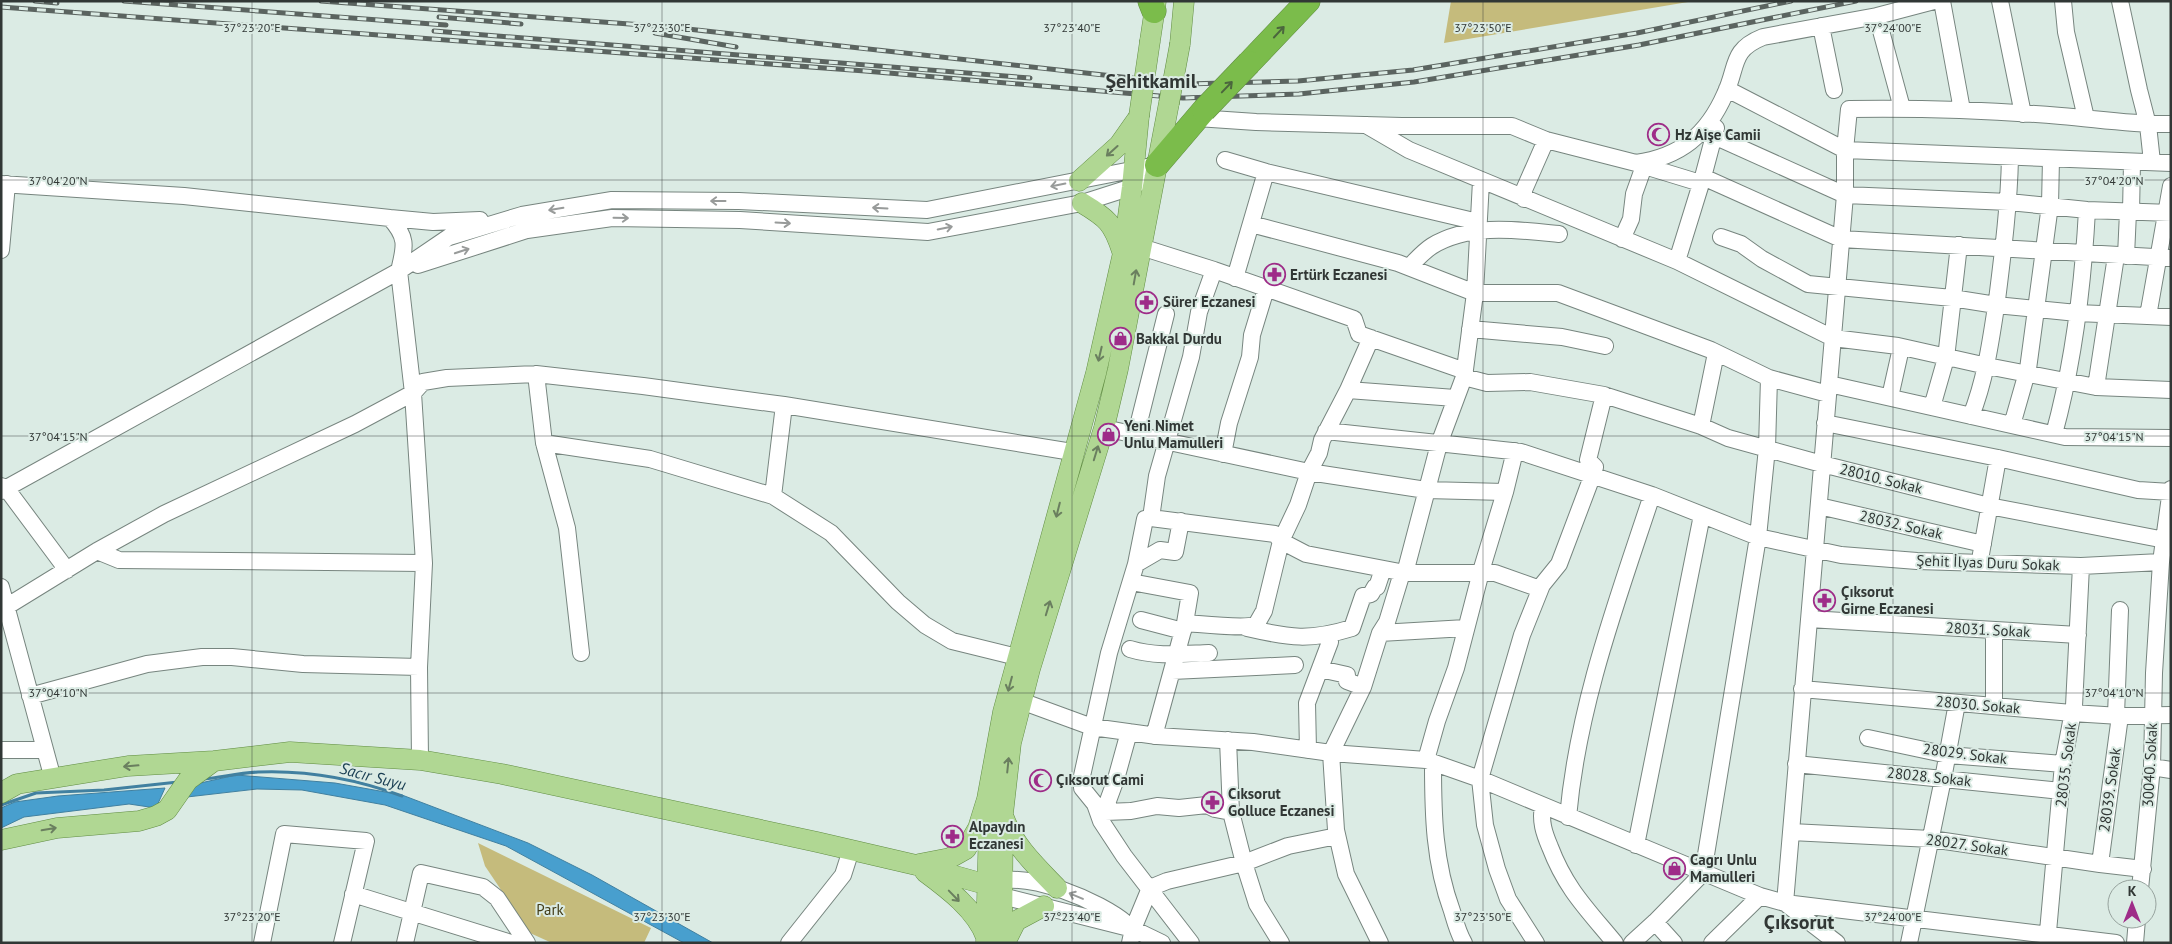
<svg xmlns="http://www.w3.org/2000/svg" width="2172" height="944" viewBox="0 0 2172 944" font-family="'PT Sans',sans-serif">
<rect width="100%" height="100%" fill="#dbebe4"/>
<!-- green -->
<path fill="#c5bb7c" d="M1451,1H1694L1444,43Z
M478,843L651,928L644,943H552L530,933L485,866Z"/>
<!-- water -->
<path fill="#489fce" stroke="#4180a0" d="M236,775L335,783L402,795L528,843L592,875L713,943H684L506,846L385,805L302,790L257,789L187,797L196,784Z
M165,788L156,808L129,804L24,817L1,828V808L15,802L58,796Z"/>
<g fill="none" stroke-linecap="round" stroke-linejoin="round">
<!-- stream -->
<path stroke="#4180a0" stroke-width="3" d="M204,779C222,777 240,773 258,772C307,770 356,779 402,796
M1,805L36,793L104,790L178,782"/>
<defs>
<path id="minor" d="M1942,1L1962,110
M2000,1L2023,114
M2063,1L2066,32L2086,118
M2120,1L2139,90L2148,125L2152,162
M1877,16L1902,108
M1821,26L1834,90
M1727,89L1845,150L2171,163
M1197,118L1256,122L1402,126H1512L1546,140L1636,163C1680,157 1707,135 1725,94C1738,67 1730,50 1763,37L1877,16L1934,1
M1366,125L1409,150L1677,261L1833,338L1898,346L1987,366L2096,387L2171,390
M1714,136L1845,195L2009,202L2087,210L2171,213
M1225,160L1266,172L1478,222
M1638,164L1697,182L1703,177L1716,128
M1,184L184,196L390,218C408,238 405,246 399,271L413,393L424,563L419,667L420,760
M1524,199V190L1546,140
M2131,212L2132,163
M390,218L433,222L480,220
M1251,224L1398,263L1475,293H1558L1711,350L1769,378L1828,394
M1721,237L1741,244L1762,259L1808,284L1952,298L1996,305L2077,313L2171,317
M1622,239L1631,219L1634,194L1644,166
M1141,247L1214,270L1354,319L1359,334L1465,371
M1,250L7,184
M2126,256L2128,212
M1677,261L1703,177L1841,239L2171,258
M418,265L527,230L612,218L740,220L928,232L1082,203L1132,187L1140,182
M1409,267C1416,260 1424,251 1432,246C1470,223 1518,230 1559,234
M1235,278L1266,172
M2148,316L2171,186
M1470,329L1562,337L1605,346
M536,374L544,443L567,528L581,653
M1464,377L1487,383L1530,382L1604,395L1588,460L1595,467L1593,474L1559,564L1542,585L1522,635L1480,779L1485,825L1497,869L1508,899L1536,943
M1829,384L2065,437L2171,438
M2096,387L2116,256
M1348,390L1455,398
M1604,395L1701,426L1728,438L1822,464L1989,506L2165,540
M1890,397L1901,348
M1932,407L1946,358L1959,245
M1971,416C1986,378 1991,339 1997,300C2003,252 2009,205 2010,158
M1825,423L1998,458L2138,490L2171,492
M2012,425L2028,369L2050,205L2051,159
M1701,426L1716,353
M1104,428L1309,472L1426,490L1505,492L1482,568L1456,668L1437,721L1426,760
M1326,431L1521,452L1652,495L1758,537L1841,555L1917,561L2081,566L2161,562
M1136,434L1166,314
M2054,434C2074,361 2083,285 2087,210
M544,443L650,459L773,496L831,533L898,602L925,625L952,641L1017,657
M1223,454L1229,423L1250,357L1252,335L1266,289
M1,486L6,488L67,570
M1,491L399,271L449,237L522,215L612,200L739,201L927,210L1157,165
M1505,492L1515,451
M773,496L784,405
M1819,506L1983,544
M1151,518L1275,534L1281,541L1306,554L1405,573H1495L1540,589
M97,551L119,560L424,563
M1981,554L1998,458
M1136,564L1160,550L1175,552L1181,521
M1131,582L1190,593L1185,623L1154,736
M1,587L53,779
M1,610L97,551L164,514L355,424L413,393L423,382L447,378L536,374L643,386L784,405L1072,452
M1809,619L2078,635
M1141,620L1183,631
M1185,623C1201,624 1243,629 1256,625L1264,611L1281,541L1298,505L1309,472L1319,453L1322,440L1348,390L1371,338
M1247,628C1290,638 1310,641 1352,628L1363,596L1371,594L1375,587H1377L1383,569
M1380,633L1466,628
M1130,649C1156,657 1182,654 1209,653
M1320,669L1347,675V681L1363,687
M1172,671L1295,665
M1802,689L2072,713L2120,716L2171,715
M30,696L147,664L202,657H232L303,664L419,667
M1021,701L1092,727L1157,736L1253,742L1331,753L1426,760L1480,779L1760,896L1785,903L1837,943
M1994,706V630
M2116,715L2120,610
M1868,738L1948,755L2063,764
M1228,740L1231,812L1244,863L1257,904L1281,943
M1,750H45
M1308,750L1307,703L1330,642L1329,635
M1433,764C1433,815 1434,862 1452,911C1455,921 1458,933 1464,943
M1796,764L2061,791
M2152,767L2171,770
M1543,806C1540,821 1544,833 1550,847C1566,889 1587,909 1615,943
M1105,812L1131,811L1157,806L1179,808L1207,805L1215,809L1231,812
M1568,817C1578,705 1617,601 1652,495
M1101,820L1116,779L1129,732
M1791,832L1931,839L2100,864L2143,869
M1636,845L1702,515
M2100,864L2120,716
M992,883C1027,870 1100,901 1127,924
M994,889L1002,896L1133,929L1162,943
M2140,889L2152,767L2154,673L2161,562L2171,489
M353,894L511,943
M1655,922L1674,943
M262,943L284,834L366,841L342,943
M405,943L421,873L483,887L497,898L527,943
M789,943L843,875L851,850
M1130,943L1133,929L1150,888L1167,881L1244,863L1288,846L1337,836
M1191,943L1124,856L1101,821L1095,804L1082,788V776L1109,653L1136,564L1145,519L1151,518L1157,476L1191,357L1199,312L1214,270
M1380,943L1346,874L1336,830L1331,753L1363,687L1380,633L1387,622L1401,576L1405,573L1439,444L1464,377L1475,293L1481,181
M1632,943L1655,922L1703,873L1758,537L1767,448L1769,378
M1712,943L1760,896
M1909,943L1943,779L1957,703
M2047,943L2063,764L2074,706L2081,566
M2116,943L1785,903L1845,195V150L1849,109C1920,108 1990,110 2061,116C2098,119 2134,125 2171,124
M2135,943L2137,919"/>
<path id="major" d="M1150,41L1156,1
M1180,44L1184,1
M1079,181L1119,145L1138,118
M1082,203C1107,218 1113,223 1122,251
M1,793L17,784L128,766L214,761L290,752L420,760L502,774L817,842L916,865L988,885
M1004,818C1015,847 1036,866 1057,888
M1,840L57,828L139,821L156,816L167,810L188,780L214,761
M919,864L950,858L966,849L978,828L987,799L1003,712L1096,373L1123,253L1132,187L1139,116
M925,872C948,889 976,910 986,937
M986,943L989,820
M1002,943L1003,814L1011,743L1030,669L1104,428L1118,369L1169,103
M1005,943L1016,921L1044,906"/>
<path id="highway" d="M1150,1L1154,11
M1249,63L1308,1
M1157,165L1204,110"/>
</defs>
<!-- minor casing -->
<use href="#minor" stroke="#77857f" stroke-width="18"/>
<!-- major casing -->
<use href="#major" stroke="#618d43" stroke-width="21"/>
<!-- highway casing -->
<use href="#highway" stroke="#618d43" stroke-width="25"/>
<!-- minor -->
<use href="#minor" stroke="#fff" stroke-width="16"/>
<!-- major -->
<use href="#major" stroke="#b0d793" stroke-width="20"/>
<!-- highway -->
<use href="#highway" stroke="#7bbc4b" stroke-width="24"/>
<defs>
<path id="rail" d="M35,1L57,3
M124,1L446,25
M321,1L670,27L1185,84L1298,81L1413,70L1637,33L1791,1
M1,7L865,71L1183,98L1299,94L1414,82L1639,45L1856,1
M439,17L521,24
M434,31L1030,78
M655,33L736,47"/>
</defs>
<!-- rail casing -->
<use href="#rail" stroke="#5b6460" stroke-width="5"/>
<!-- rail -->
<use href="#rail" stroke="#dbebe4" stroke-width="3" stroke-dasharray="9" stroke-linecap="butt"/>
<defs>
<path id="major-bridge" d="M1169,103L1180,44
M1139,116L1150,41"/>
<path id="highway-bridge" d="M1204,110L1249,63"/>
</defs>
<!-- major-bridge casing -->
<use href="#major-bridge" stroke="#618d43" stroke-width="21" stroke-linecap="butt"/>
<!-- highway-bridge casing -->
<use href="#highway-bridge" stroke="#618d43" stroke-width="25" stroke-linecap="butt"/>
<!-- major-bridge -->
<use href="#major-bridge" stroke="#b0d793" stroke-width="20"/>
<!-- highway-bridge -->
<use href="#highway-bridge" stroke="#7bbc4b" stroke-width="24"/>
</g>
<!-- one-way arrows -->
<defs><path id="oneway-shaft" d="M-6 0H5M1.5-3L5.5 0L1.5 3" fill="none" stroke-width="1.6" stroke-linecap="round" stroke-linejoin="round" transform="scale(1.25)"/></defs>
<g stroke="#4b663d">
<use href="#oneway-shaft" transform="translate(1279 32) rotate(-47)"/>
<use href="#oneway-shaft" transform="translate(1227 87) rotate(-46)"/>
</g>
<g stroke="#6a7f5f">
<use href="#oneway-shaft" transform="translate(1112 151) rotate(138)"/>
<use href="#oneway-shaft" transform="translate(1135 277) rotate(-80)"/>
<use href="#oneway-shaft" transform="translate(1100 354) rotate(103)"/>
<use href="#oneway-shaft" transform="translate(1096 453) rotate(-73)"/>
<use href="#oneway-shaft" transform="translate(1058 510) rotate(104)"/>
<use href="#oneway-shaft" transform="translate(1048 608) rotate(-73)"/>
<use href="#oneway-shaft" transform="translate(1010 684) rotate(105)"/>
<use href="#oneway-shaft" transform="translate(1008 765) rotate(-84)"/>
<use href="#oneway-shaft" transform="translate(131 766) rotate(175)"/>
<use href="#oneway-shaft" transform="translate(49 829) rotate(-10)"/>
<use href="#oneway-shaft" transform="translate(954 896) rotate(46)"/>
</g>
<g stroke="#989b9a">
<use href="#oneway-shaft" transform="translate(1058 185) rotate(169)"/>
<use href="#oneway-shaft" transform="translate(718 201) rotate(-180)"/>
<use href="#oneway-shaft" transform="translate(880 208) rotate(-177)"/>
<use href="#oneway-shaft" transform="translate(556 209) rotate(171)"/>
<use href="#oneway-shaft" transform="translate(621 218) rotate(1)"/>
<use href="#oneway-shaft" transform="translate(783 223) rotate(3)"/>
<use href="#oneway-shaft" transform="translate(945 228) rotate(-11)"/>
<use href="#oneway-shaft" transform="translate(462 251) rotate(-18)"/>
<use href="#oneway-shaft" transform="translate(1076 896) rotate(-157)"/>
</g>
<!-- ticks -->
<path fill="none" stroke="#313735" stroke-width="1" stroke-opacity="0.45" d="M252,1V943M662,1V943M1072,1V943M1483,1V943M1893,1V943M1,180H2171M1,436H2171M1,693H2171"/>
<!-- icons -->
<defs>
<symbol id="mosque-ring" viewBox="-11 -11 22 22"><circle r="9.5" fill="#dbebe4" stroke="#9e2c88" stroke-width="1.5"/><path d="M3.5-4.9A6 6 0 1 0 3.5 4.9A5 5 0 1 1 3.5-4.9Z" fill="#9e2c88"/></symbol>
<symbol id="pharmacy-ring" viewBox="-11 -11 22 22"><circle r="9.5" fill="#dbebe4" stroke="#9e2c88" stroke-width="1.5"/><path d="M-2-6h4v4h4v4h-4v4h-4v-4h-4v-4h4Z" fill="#9e2c88"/></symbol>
<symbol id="shop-ring" viewBox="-11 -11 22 22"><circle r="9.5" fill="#dbebe4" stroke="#9e2c88" stroke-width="1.5"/><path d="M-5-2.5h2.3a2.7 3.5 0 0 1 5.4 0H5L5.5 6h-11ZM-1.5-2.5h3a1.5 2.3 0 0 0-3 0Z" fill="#9e2c88"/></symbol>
</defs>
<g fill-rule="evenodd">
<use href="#mosque-ring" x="1646" y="122" width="25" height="25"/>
<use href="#pharmacy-ring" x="1262" y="262" width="25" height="25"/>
<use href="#pharmacy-ring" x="1134" y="290" width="25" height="25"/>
<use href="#shop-ring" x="1108" y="326" width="25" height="25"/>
<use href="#shop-ring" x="1096" y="422" width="25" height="25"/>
<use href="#pharmacy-ring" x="1812" y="588" width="25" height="25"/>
<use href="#mosque-ring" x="1028" y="768" width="25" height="25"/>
<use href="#pharmacy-ring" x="1200" y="790" width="25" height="25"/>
<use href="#pharmacy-ring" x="940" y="824" width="25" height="25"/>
<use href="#shop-ring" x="1662" y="856" width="25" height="25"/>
</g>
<g text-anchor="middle" stroke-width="4" stroke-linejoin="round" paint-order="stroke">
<!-- poi labels -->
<g font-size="15" font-weight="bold" fill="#313735" stroke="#dbebe4" text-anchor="start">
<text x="1675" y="140">Hz Aişe Camii</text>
<text x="1290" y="280">Ertürk Eczanesi</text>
<text x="1163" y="307">Sürer Eczanesi</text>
<text x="1136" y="344">Bakkal Durdu</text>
<text x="1124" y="431">Yeni Nimet<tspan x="1124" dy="17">Unlu Mamulleri</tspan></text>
<text x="1841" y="597">Çıksorut<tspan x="1841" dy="17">Girne Eczanesi</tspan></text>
<text x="1056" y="785">Çıksorut Cami</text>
<text x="1228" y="799">Cıksorut<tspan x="1228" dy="17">Golluce Eczanesi</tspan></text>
<text x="969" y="832">Alpaydın<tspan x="969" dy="17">Eczanesi</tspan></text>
<text x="1690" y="865">Cagrı Unlu<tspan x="1690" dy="17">Mamulleri</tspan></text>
</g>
<!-- street labels -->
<g font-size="15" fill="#313735" stroke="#dbebe4">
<text transform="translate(1881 479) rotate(14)" y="5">28010. Sokak</text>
<text transform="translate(1901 525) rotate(13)" y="5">28032. Sokak</text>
<text transform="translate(1988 563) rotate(2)" y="5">Şehit İlyas Duru Sokak</text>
<text transform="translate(1988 630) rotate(3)" y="5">28031. Sokak</text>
<text transform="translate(1978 705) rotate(5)" y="5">28030. Sokak</text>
<text transform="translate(1965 754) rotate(7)" y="5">28029. Sokak</text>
<text transform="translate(2066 765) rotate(-83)" y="5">28035. Sokak</text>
<text transform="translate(2150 765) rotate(-87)" y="5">30040. Sokak</text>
<text transform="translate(1929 777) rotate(6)" y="5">28028. Sokak</text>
<text transform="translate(2110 790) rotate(-82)" y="5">28039. Sokak</text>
<text transform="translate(1967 845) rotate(8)" y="5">28027. Sokak</text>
</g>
<!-- park labels -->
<g font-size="15" fill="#413b16" stroke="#dbebe4">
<text x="550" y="915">Park</text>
</g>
<!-- water labels -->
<g font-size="16" font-style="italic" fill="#183d52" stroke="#dbebe4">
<text transform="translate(373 776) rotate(15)" y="6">Sacır Suyu</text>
</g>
<!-- district labels -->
<g font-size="20" font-weight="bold" fill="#313735" stroke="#dbebe4">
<text x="1151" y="88">Şehitkamil</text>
<text x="1799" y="929">Çıksorut</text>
</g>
</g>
<g font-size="12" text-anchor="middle" fill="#313735" stroke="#dbebe4" stroke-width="4" stroke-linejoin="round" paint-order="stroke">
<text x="252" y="32">37°23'20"E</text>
<text x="662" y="32">37°23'30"E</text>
<text x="1072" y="32">37°23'40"E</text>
<text x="1483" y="32">37°23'50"E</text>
<text x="1893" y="32">37°24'00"E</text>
<text x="58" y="185">37°04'20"N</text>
<text x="2114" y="185">37°04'20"N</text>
<text x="58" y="441">37°04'15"N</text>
<text x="2114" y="441">37°04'15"N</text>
<text x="58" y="697">37°04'10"N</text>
<text x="2114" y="697">37°04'10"N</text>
<text x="252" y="921">37°23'20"E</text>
<text x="662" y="921">37°23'30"E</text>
<text x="1072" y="921">37°23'40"E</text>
<text x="1483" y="921">37°23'50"E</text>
<text x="1893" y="921">37°24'00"E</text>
</g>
<!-- border -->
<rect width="2172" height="944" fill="none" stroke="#313735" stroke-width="5"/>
<!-- north arrow -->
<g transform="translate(2132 904)"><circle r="24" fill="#dbebe4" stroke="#97a39e"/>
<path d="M0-4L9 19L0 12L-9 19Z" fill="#9e2c88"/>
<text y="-8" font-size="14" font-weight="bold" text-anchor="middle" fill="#313735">K</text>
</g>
</svg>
